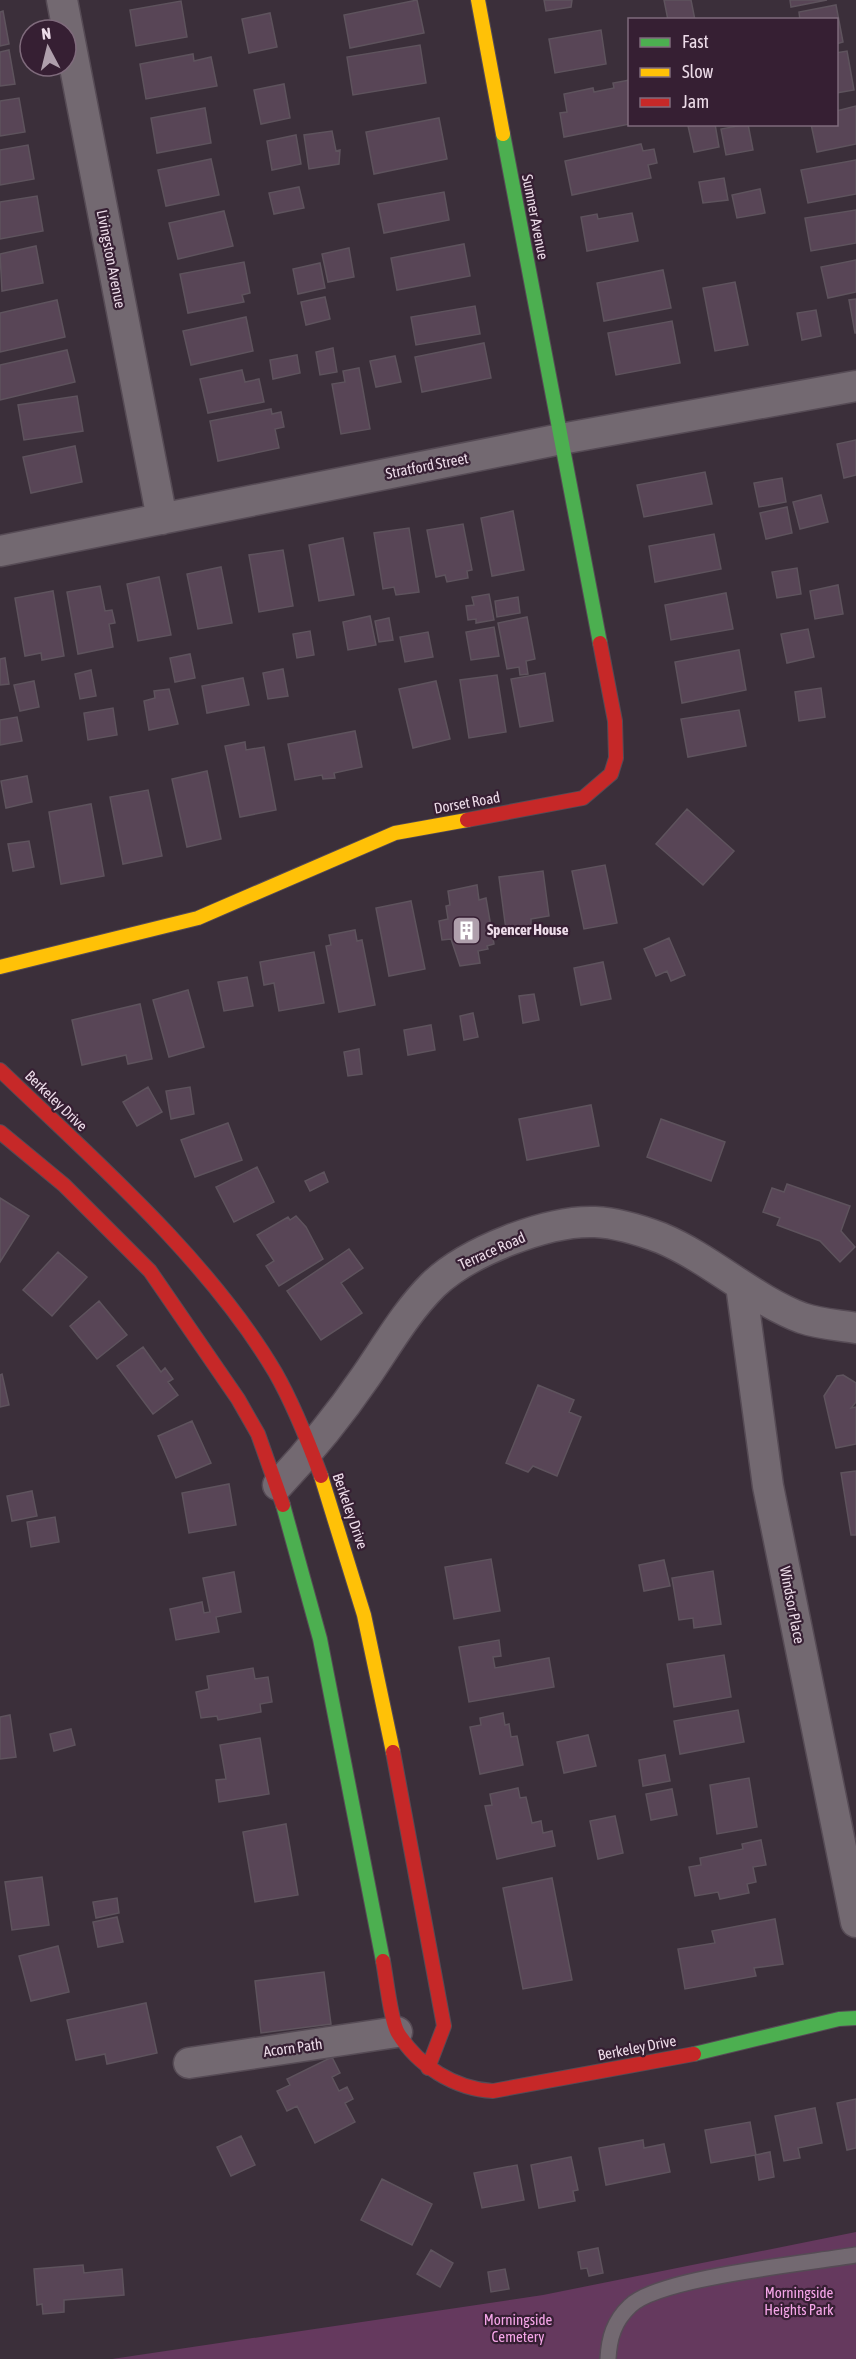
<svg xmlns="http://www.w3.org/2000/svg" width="856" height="2359" viewBox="0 0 856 2359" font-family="'Asap Condensed',sans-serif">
<rect width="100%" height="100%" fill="#3b2f3a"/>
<!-- green -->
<path fill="#65395e" d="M856,2232V2359H112L543,2295Z"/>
<!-- building -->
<path fill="#584556" stroke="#5e535d" stroke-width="1.5" d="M417,0L424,33L350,48L344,15Z
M544,0H572L571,7L546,11Z
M664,0H691L695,20H668Z
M790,0H827L791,7Z
M181,1L187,37L136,46L130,10Z
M836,5L843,42L836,44V20H800L799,12Z
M3,11L9,44L0,46V12Z
M270,13L277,47L249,53L242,19Z
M601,30L606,64L555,73L549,39Z
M420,45L426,83L353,95L347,57Z
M9,50L15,84L0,86V52Z
M847,51L854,90L836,93V53Z
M193,54L194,61L211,57L217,86L146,99L140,64Z
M630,80V124L564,137L560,113L567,112L564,94L593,88L594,92L614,88L613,83Z
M284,84L290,118L261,124L254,90Z
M19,98L25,132L0,136V101Z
M856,106V144L817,152L811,124H836V111Z
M205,108L211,143L157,153L151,118Z
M439,118L447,159L374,174L366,132Z
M715,124L719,147L694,152L688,126Z
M748,124L753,150L726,155L721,129Z
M332,131L336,151L340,150L339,164L309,169L304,135Z
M296,135L301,164L272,170L267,141Z
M641,144L643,151L654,149L657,163L648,165L651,178L572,195L565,161Z
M28,145L34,179L0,185V150Z
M211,159L219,195L166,206L158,170Z
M856,160V194L808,203L801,170Z
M724,178L728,200L703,203L699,182Z
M299,187L304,208L274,214L269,193Z
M760,189L765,213L737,218L732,195Z
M444,192L449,220L384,233L378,204Z
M37,196L43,231L0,239V202Z
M856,210V243L811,251L805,218Z
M224,211L233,246L178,259L169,223Z
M632,213L638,241L587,251L581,217L597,214L598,219Z
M464,244L470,276L397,290L391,258Z
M36,246L43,283L2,291L0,254Z
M349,248L354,277L328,282L322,254Z
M856,260V292L828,298L821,267Z
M244,262L250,293L242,295L244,302L188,313L180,274Z
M320,263L325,288L298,294L293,269Z
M663,270L671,308L604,321L597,283Z
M735,282L748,345L715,351L703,288Z
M325,297L330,319L306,325L301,302Z
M856,299V333H855L849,300Z
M57,300L65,337L0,352V313Z
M475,306L480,334L416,345L411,317Z
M816,310L821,336L802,340L797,313Z
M246,317L253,351L191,365L183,331Z
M672,321L680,363L616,375L608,333Z
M484,343L491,378L422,392L415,357Z
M333,348L337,372L320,375L316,352Z
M67,350L75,382L0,400V365Z
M297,355L300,373L273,379L270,360Z
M395,356L401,382L376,387L370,361Z
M359,368L370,429L341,434L332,384L345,382L343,371Z
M242,370L245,382L259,379L264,402L208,413L200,379Z
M77,396L83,431L24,440L18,405Z
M271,409L272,414L281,412L284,427L275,429L279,448L218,461L210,421Z
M856,440V475L844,478L837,444Z
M75,446L82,482L31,493L23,457Z
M705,472L712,504L644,517L637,485Z
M782,478L786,502L759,507L754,483Z
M821,495L828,522L800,529L793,502Z
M787,507L792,533L766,539L760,513Z
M513,511L524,570L492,576L481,518Z
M463,524L472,570L467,571L468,578L447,582L445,575L436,577L427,530Z
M409,528L419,592L396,595L394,587L383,589L374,533Z
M714,534L721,569L655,582L649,546Z
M343,538L354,595L319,601L309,545Z
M283,550L293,606L259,612L249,555Z
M221,567L232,623L198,629L187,574Z
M797,568L801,594L777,598L772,572Z
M159,577L171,635L138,641L127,584Z
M838,585L843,614L815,619L810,591Z
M100,586L105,611L112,610L115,623L109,624L113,647L78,654L67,592Z
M53,591L64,656L42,660L41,653L25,656L15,598Z
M726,593L733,629L671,640L665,605Z
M489,594L494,620L476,623V619L468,620L466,606L474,605L472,597Z
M518,597L520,613L497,617L495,601Z
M370,616L376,645L348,650L343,622Z
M527,617L535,659L526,661L528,674L520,675L519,667L507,669L498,623Z
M389,618L393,640L379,642L375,621Z
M494,627L499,656L471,660L466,632Z
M808,629L814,657L787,663L781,634Z
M310,631L314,655L297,658L293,634Z
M428,632L433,657L405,662L400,637Z
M739,650L746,690L682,703L675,662Z
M190,654L195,678L175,682L170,658Z
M5,658L9,684L0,685V659Z
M283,669L288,696L268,699L263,673Z
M91,670L96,696L80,699L75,674Z
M545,673L553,721L520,727L511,679Z
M497,675L506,732L469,738L460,680Z
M243,678L249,705L207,713L202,686Z
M34,681L39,707L20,711L14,685Z
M436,681L450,739L413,748L399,689Z
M821,688L825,717L799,721L795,692Z
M169,689L178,724L149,730L144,701L155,698L154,691Z
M113,708L117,735L88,740L84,713Z
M739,710L746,746L688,757L681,719Z
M17,717L22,741L0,745V720Z
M355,731L362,767L334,773L335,778L323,779L322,775L295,780L288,744Z
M245,742L246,750L264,747L276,810L240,817L225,746Z
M207,771L221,839L187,847L172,779Z
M27,776L32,802L6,808L1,781Z
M148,790L162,856L123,864L110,797Z
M91,804L104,876L61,884L49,812Z
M687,809L734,851L703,885L656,844Z
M29,841L34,867L13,871L8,844Z
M605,865L617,923L584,929L572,871Z
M543,871L549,916L531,919V927L506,930L499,877Z
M477,885L479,900L486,898L494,944L487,946L488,949L478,951L480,963L460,966L451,939L442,940L439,921L448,919L446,906L450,905L448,891Z
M411,901L425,969L389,976L376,908Z
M355,930L357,941L362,940L375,1005L339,1012L326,946L331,945L329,935Z
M669,938L685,975L671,981L667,971L656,976L644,949Z
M314,952L324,1003L279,1011L274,983L264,985L260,962Z
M603,962L611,999L581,1005L574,968Z
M247,977L253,1006L224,1011L218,982Z
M188,990L204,1047L169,1057L153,1000Z
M534,994L539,1020L523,1023L519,996Z
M140,1004L152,1059L128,1064L126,1055L82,1065L72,1020Z
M473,1013L478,1037L464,1040L460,1016Z
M431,1025L435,1050L408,1055L404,1030Z
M359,1049L362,1074L348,1076L344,1052Z
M148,1087L162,1112L137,1126L123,1102Z
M190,1087L194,1114L171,1119L166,1091Z
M591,1105L599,1146L527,1160L519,1119Z
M661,1119L725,1142L711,1181L647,1157Z
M228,1123L242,1160L195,1177L181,1140Z
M257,1167L274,1202L234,1222L216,1187Z
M324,1172L328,1182L310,1191L305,1181Z
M787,1184L850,1206L841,1231L855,1247L840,1262L820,1241L777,1225L780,1218L763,1212L772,1188L784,1192Z
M0,1198L29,1216L0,1262Z
M296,1216L306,1227L323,1259L279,1286L266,1266L274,1261L257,1235L288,1217L290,1220Z
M349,1249L363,1268L341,1283L362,1313L321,1340L287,1291Z
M58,1252L87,1277L52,1316L23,1290Z
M99,1301L127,1335L97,1359L70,1326Z
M143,1347L161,1372L165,1368L173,1379L168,1382L178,1395L153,1414L117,1366Z
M2,1374L9,1405L0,1407V1375Z
M843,1375L856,1383V1402L851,1408L856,1407V1444L836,1448L824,1396L837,1376Z
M538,1385L574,1400L569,1412L581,1417L557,1476L533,1466L528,1472L506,1463Z
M192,1421L211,1463L176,1478L158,1436Z
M856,1471V1535H851L841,1473Z
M229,1484L236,1525L189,1533L182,1493Z
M32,1491L37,1516L12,1521L7,1496Z
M55,1517L59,1542L31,1547L27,1522Z
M491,1559L500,1611L454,1619L445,1567Z
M664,1560L670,1586L644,1591L639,1565Z
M713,1571L721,1624L694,1628L693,1618L679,1620L672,1578Z
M234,1572L241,1612L216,1617L219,1632L176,1640L170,1609L202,1602L204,1613L210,1612L203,1578Z
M499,1640L501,1656L493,1657L495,1668L549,1658L554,1687L469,1702L459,1647Z
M724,1655L731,1697L674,1707L667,1664Z
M253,1668L255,1679L268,1677L272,1702L260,1704L261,1712L218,1720L217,1716L201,1718L196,1692L209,1689L207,1676Z
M738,1710L744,1742L680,1754L674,1721Z
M503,1713L505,1725L509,1724L511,1737L517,1736L523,1765L480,1774L470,1727L481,1725L480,1718Z
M10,1715L16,1757L0,1759V1717Z
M71,1729L75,1745L54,1751L50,1734Z
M588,1735L596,1766L564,1773L557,1742Z
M260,1738L269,1794L219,1802L216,1780L226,1779L220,1745Z
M665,1755L670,1781L643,1786L639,1760Z
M749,1778L757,1827L717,1834L710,1785Z
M518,1788L520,1798L526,1797L532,1823L541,1821L543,1833L552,1831L555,1846L497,1859L485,1806L492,1805L490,1794Z
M672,1789L677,1815L651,1820L646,1794Z
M615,1816L623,1853L598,1859L590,1821Z
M286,1824L298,1895L255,1902L243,1832Z
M761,1840L766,1865L753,1867L756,1882L747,1884L749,1893L720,1899L718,1892L695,1896L689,1867L701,1865L700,1858L743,1849L742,1844Z
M42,1877L49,1925L12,1930L5,1882Z
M552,1878L572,1980L523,1989L503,1888Z
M117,1898L119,1913L96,1918L93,1902Z
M117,1917L123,1942L98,1947L93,1922Z
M775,1919L783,1964L754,1968L756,1976L685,1989L678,1949L715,1943L712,1931Z
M58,1946L69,1992L31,2001L19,1956Z
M324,1972L331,2024L261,2033L255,1981Z
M146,2003L157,2053L107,2064L105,2054L76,2060L67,2020Z
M332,2057L340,2073L332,2077L339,2091L347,2087L353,2099L345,2103L355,2122L315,2143L297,2106L287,2111L277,2091L290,2085L287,2079Z
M856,2099V2148L847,2150L837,2103Z
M815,2108L822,2143L798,2148L800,2158L784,2161L775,2116Z
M750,2122L756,2155L711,2163L705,2130Z
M241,2136L255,2165L231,2176L217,2147Z
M643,2140L644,2148L664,2144L670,2172L606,2185L599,2148Z
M770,2152L774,2177L759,2180L755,2155Z
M571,2157L578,2190L573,2191L575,2201L539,2208L531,2165Z
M517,2165L524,2200L482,2208L474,2173Z
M382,2179L432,2204L412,2245L361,2220Z
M598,2248L603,2273L589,2276L587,2268L581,2269L578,2252Z
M431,2250L453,2263L440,2287L417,2274Z
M83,2265L84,2273L122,2269L124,2295L64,2300V2312L43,2314L42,2304L37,2305L34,2269Z
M505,2269L509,2289L491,2292L488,2272Z"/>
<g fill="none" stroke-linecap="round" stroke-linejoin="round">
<defs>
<path id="lane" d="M608,2359C609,2338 614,2321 630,2306C659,2277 810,2263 856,2255"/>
<path id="street" d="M62,0L162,519
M0,551L561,439L856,386
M741,1285L768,1486L856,1922
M278,1485C310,1451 340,1414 366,1376C388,1344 406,1312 433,1285C467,1252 547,1220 595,1222C617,1223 640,1230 661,1238C711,1259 752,1299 802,1318C819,1324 839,1325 856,1328
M189,2063L397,2032"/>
<path id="fast" d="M503,134L600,643
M283,1505L320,1639L383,1961
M694,2054L839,2019L856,2018"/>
<path id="slow" d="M478,0L503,134
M0,967L198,918L395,833L467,820
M321,1476L364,1615L393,1752"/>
<path id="jam" d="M467,820L583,798L611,774L616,758L615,721L600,643
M0,1070C94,1160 209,1260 275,1372C294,1405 308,1441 321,1476
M0,1132L64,1185L150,1271L238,1399L258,1434L283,1505
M393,1752L444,2026L428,2068
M383,1961C386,1977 391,2022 398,2033C418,2066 455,2089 493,2091L694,2054"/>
</defs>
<!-- lane casing -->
<use href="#lane" stroke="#564b55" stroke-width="18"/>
<!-- street casing -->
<use href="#street" stroke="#564b55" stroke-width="33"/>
<!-- fast casing -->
<use href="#fast" stroke="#564b55" stroke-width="16"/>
<!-- slow casing -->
<use href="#slow" stroke="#564b55" stroke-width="16"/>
<!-- jam casing -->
<use href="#jam" stroke="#564b55" stroke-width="16"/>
<!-- lane -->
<use href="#lane" stroke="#736971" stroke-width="15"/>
<!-- street -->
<use href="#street" stroke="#736971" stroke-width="30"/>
<!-- fast -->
<use href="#fast" stroke="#4caf50" stroke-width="14"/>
<!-- slow -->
<use href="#slow" stroke="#ffc107" stroke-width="14"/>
<!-- jam -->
<use href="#jam" stroke="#c62828" stroke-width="14"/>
</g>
<!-- icons -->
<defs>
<symbol id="building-square" viewBox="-11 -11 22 22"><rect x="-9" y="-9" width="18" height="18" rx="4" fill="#af9fac" stroke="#361f33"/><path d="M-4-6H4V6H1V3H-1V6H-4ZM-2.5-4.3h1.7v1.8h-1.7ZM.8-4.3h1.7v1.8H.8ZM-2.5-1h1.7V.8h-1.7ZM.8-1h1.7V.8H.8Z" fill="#fff"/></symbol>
</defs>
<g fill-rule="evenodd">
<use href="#building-square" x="450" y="914" width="33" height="33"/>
</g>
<g text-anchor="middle" stroke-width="4.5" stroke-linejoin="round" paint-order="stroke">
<!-- street labels -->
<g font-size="15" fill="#eddce9" stroke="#361f33">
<text transform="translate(535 217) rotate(79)" y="5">Sumner Avenue</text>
<text transform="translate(111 259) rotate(79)" y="5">Livingston Avenue</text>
<text transform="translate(427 466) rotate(-11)" y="5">Stratford Street</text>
<text transform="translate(467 803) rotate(-10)" y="5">Dorset Road</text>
<text transform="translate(56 1101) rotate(44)" y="5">Berkeley Drive</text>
<text transform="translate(492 1251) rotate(-24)" y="5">Terrace Road</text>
<text transform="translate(350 1511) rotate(71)" y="5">Berkeley Drive</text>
<text transform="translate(792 1605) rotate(79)" y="5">Windsor Place</text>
<text transform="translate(293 2048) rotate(-8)" y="5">Acorn Path</text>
<text transform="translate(637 2048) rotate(-11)" y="5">Berkeley Drive</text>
</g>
<!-- poi labels -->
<g font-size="15" font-weight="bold" fill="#eddce9" stroke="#361f33" text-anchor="start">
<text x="487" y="935">Spencer House</text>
</g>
<!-- park labels -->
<g font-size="15" fill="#f6a6e9" stroke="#361f33">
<text x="799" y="2298">Morningside<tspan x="799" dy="17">Heights Park</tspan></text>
<text x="518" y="2325">Morningside<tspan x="518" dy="17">Cemetery</tspan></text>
</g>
</g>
<!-- legend -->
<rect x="628" y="18" width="210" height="108" fill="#361f33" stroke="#7f6b7c" stroke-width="1.5"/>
<rect x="640" y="38" width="30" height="9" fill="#4caf50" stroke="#7f6b7c" stroke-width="1.5"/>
<text x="682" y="48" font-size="18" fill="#eddce9">Fast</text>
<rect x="640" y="68" width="30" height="9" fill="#ffc107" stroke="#7f6b7c" stroke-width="1.5"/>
<text x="682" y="78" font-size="18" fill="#eddce9">Slow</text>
<rect x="640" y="98" width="30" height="9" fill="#c62828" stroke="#7f6b7c" stroke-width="1.5"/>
<text x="682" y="108" font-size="18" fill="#eddce9">Jam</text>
<!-- north arrow -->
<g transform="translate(48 48) rotate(353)"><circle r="28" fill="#361f33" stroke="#7f6b7c" stroke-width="1.5"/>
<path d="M0-4.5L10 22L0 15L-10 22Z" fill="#af9fac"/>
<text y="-9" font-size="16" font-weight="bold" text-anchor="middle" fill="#eddce9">N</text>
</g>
</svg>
